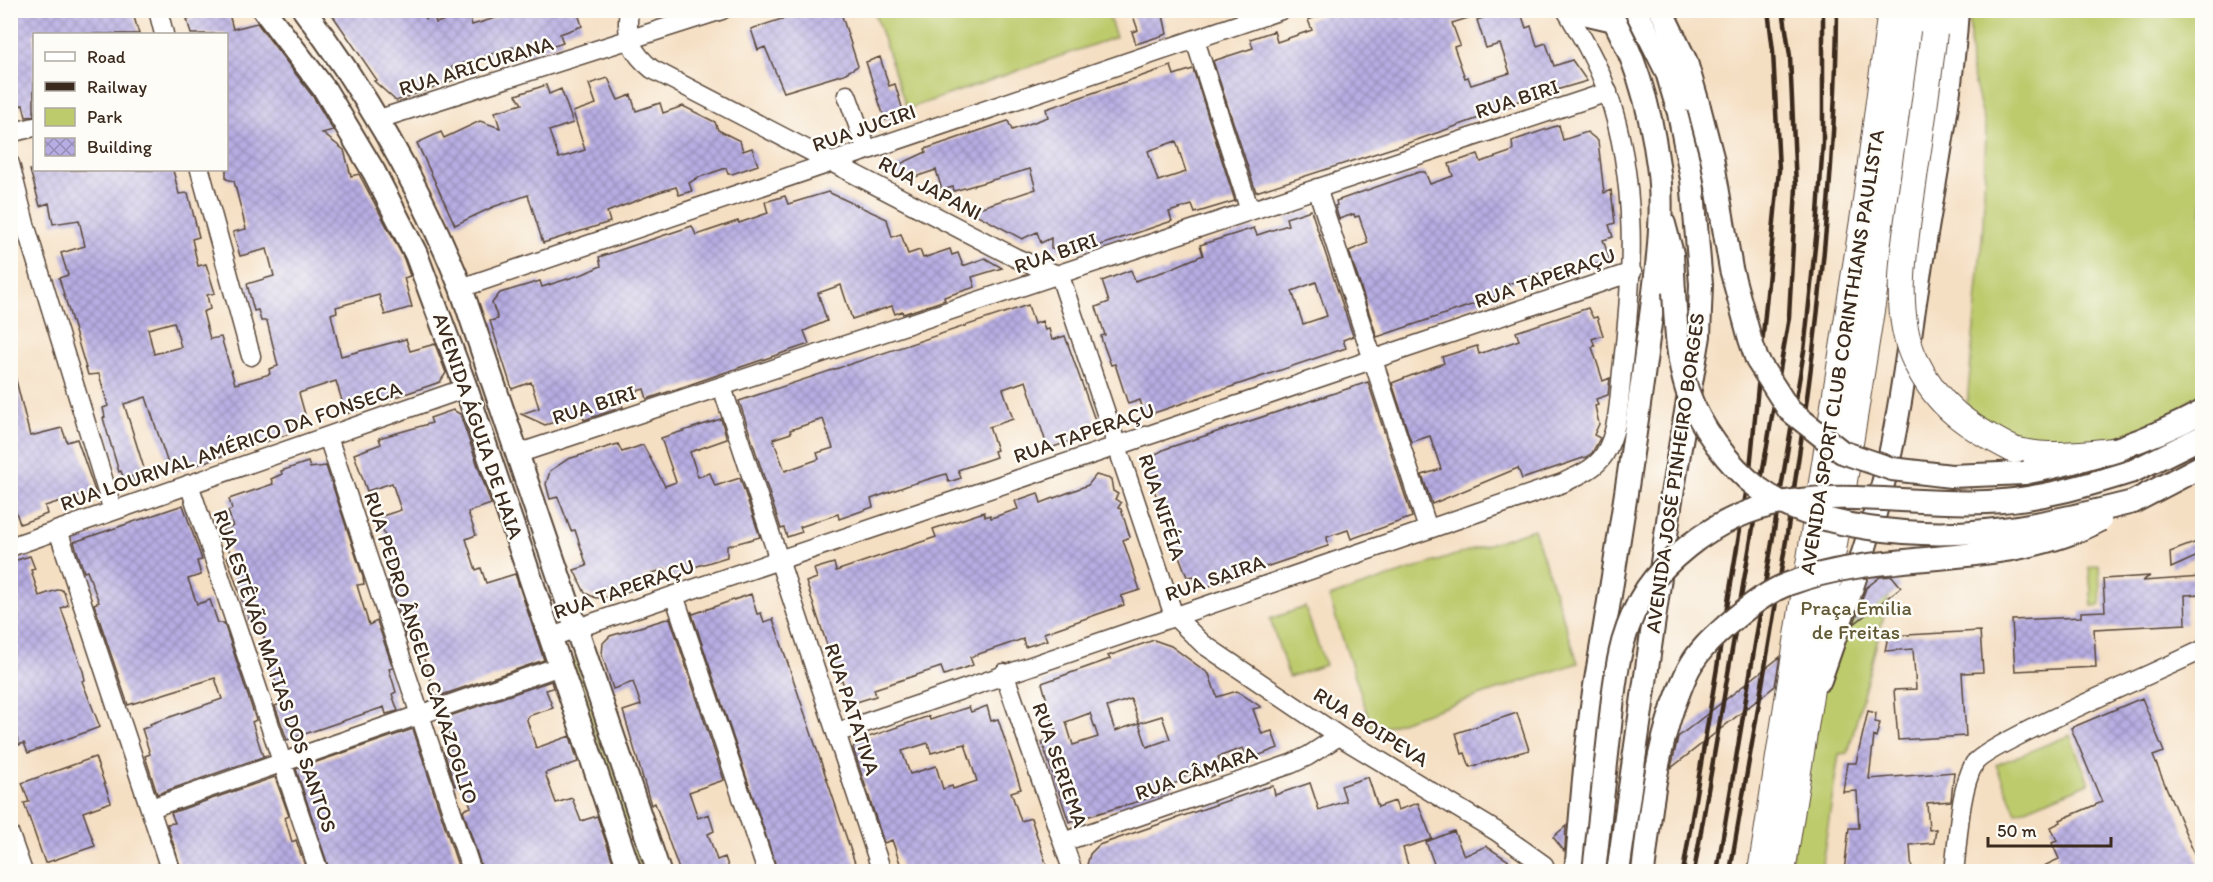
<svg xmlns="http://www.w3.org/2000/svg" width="2213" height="882" viewBox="0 0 2213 882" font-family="Itim,sans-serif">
<defs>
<pattern id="garden-furrows" width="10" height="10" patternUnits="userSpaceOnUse" patternTransform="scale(1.5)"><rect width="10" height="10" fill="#bdcb6d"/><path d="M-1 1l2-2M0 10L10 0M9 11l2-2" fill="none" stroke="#a3ae5e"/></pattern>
<pattern id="building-cross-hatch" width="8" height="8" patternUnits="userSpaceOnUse" patternTransform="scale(1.5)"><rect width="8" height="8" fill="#b7ade3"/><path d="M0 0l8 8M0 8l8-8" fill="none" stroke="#968db7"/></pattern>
</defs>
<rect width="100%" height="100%" fill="#fdfcf7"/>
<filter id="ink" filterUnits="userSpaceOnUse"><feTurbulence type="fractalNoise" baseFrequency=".0167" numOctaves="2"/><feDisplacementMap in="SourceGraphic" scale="12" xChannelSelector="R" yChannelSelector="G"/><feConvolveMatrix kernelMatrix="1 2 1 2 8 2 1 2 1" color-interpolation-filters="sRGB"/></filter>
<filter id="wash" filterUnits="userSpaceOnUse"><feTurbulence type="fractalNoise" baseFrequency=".008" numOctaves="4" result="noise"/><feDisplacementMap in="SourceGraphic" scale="24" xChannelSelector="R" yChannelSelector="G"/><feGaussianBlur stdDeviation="1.35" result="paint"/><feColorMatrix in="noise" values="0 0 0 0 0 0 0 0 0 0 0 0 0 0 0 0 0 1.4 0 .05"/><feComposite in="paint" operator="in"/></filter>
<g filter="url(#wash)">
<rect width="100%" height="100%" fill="#f5dfc3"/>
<!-- green -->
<path fill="#bdcb6d" stroke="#7c7a46" stroke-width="1.5" d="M874,11H1107L1116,37L907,109Z
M1969,11H2202V393L2191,399L2156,431L2099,449L2034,447L1978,418L1967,404L1983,227L1986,129L1971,68Z
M1534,529L1578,663L1373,731L1329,597Z
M2099,565L2101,605L2092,606L2089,567Z
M1890,592L1848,753L1839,754L1821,871L1789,872L1834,593Z
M1305,607L1325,665L1289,677L1270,619Z
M2070,735L2089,783L2016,813L1996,765Z"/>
<!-- garden -->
<path fill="url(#garden-furrows)" stroke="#7c7a46" stroke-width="1.5" d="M575,658L648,871H641L569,659Z"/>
<g id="blocks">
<!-- building -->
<path fill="url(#building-cross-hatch)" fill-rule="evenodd" d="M10,10H132L139,34H34V116L26,117L23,105L14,107L10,92Z
M191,10H228L233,29L257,23L314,98L333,130L322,133L344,150L351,176L359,174L404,259L410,276L404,278L412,307L385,315L379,295L336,307L337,312L331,314L341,356L406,339L410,351L435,344L446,373L440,382L346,414L336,381L299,393L306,418L291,422L295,432L171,473L146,397L124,404L147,478L135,481L133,476L124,479L121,471L119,472L103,418L105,417L103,408L108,406L99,374L88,375L59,278L68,275L61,253L85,246L79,220L53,224L49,203L40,206L30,170H173L179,194L188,193L199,237L192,239L198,266L206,264L215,293L207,295L210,309L203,312L210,339L221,337L235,384L270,374L269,369L278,366L267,321H261L258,310L254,311L247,284L274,276L267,249L240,256L233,232L246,229L234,181L226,179V34H191L187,19L192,18ZM174,322L181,347L154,354L148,329Z
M329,10H422L425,19L434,15L436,23L468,12L472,25L502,16L500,10H577L582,26L560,34L563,43L516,58L513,47L452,67L454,80L396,101L374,81L377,80Z
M809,10H840L858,66L844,74L784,92L765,47L758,50L751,29Z
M1131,10H1162L1167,34L1136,44L1132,32L1138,30Z
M1335,10H1484V13L1452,23L1460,45L1454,47L1465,78L1468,77L1471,85L1510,73L1500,44L1486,48L1477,20L1506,10H1520L1526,28L1531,26L1537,46L1546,43L1554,66L1572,60L1587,81L1515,102L1516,105L1414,141L1256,192L1213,61L1253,48L1250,39L1274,31L1277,42L1312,30L1308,20Z
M880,57L889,86L895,84L904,114L885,120L866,62Z
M1171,66L1174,75L1193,69L1235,201L1195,213L1192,205L1169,212L1172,221L1083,251L1051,249V238L1041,243L1037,232L1022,239L970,211L1036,189L1030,169L954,191L953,187L942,190L936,170L906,180L894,174L898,165L926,152L925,149L1008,121L1012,130L1048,117L1046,109ZM1176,141L1186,172L1158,181L1148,151Z
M608,78L618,100L631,95L636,111L660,103L663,113L683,106L715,122L718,130L740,141L743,151L752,148L758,165L732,174H728L726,168L697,178L689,183L692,191L679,195L676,187L659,192L607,212L610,222L543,243L528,195L493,207L455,225L417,143L441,132L444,138L480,121L500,128L495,112L522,104L516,95L546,85L549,94L561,89L573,123L549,131L559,158L585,150L573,112L596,104L589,84Z
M1559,125L1563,140L1587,132L1598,141L1604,193L1611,190L1615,223L1609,225L1613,237L1603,240L1610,260L1557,276L1555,268L1508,284L1510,292L1377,337L1349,251L1368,243L1359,216L1355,217L1354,214L1339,219L1335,206L1337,205L1336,201L1419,172H1425L1430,184L1453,176L1449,164L1478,154L1481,162L1513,151L1512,141Z
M828,192L887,219L892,237L901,234L908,254L920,250L923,258L950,249L952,255L958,253L963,266L985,258L1002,268L972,277L975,287L944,297L945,300L903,314L902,311L895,314L892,306L852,319L841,285L818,293L827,321L804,331L809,344L647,399L644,389L618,397L623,407L584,420L582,414L545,425L521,414L539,408L531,382L512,389L490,321L498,319L492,303L500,293L540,281L542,287L583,274L601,266L599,257L692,226L696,235L738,221L739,223L768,213L765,202L785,196L788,204Z
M1311,210L1353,336L1343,340L1346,348L1145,416L1140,400L1128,404L1115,364L1111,365L1102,341L1101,336L1105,335L1096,307L1109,302L1102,281L1131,270L1135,281L1165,271L1203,255L1200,245L1254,228L1257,235L1288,225L1286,218ZM1316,282L1327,316L1303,324L1292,291Z
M1028,305L1034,324L1042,321L1045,330L1049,329L1052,340L1065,336L1096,423L1090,434L1048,449L1026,381L1003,389L1013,419L989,427L997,450L994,451L996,457L958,470L961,478L949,482L946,474L909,485L871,499L873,507L839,519L838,514L800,527L802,532L787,537L784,528L781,529L739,401ZM823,419L833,448L817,453L819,459L785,471L773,439L791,433L790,430Z
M1588,308L1593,318L1597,317L1603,335L1592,339L1595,346L1592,347L1603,381L1610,378L1608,395L1596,399L1598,405L1595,406L1599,424L1594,435L1600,438L1592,453L1586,457L1522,479L1518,468L1432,504L1422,475L1441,469L1430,436L1411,442L1392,383L1444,363L1442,357L1477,346L1479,354L1519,340L1516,332Z
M15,376L30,436L62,428L67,442L77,439L97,497L85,501L83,494L45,506L47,514L20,524L10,494V377Z
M1368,382L1412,517L1351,539L1348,530L1327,537L1328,546L1203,588L1195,586L1194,576L1187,577L1148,474L1150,462L1154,455L1165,449Z
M453,410L460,414L491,504L468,512L476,535L466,539L476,570L481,568L486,583L515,574L544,660L436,697L418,640L415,642L413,635L406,637L388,581L397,578L384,541L386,540L379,517L401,510L392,483L367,491L354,454L381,444L379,438L432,423L430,418Z
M721,419L727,439L690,452L698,477L710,473L715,486L740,478L760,537L727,546V557L691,568L692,571L669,578L665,569L643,576L645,586L611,597L596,598L585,593L574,570L587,566L575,530L571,531L558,497L550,499L546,484L550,471L568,459L618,444L622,452L643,445L665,486L676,482L661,438Z
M308,462L310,468L326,466L363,577L364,584L357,585L369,625L377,621L393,668L389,669L396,692L392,694L398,711L386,714L384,707L287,740L275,706L283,703L267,658L271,657L258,621L250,623L227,557L231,556L222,529L233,526L228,511L232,509L229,499L273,484L271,479L282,474L281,471Z
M1096,475L1111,479L1113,491L1118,494L1115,499L1121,503L1118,508L1121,509L1130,537L1123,540L1140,590L1121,596L1124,605L1044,633L1047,640L1025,647L1023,639L970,657L973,665L944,675L941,667L874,689L876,696L850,704L842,680L839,681L806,582L817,578L814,569L834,563L836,571L936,537L933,529L984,512L985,517L990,515L991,518L1018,509L1015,501L1038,493L1041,503L1088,485Z
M183,505L202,560L197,561L201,575L188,579L197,604L210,600L218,623H224L256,720L252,722L263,756L268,755L157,794L145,756L150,754L142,729L151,726L150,724L222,699L215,678L128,705L94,604L99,602L87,571L84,572L74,542Z
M2202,540V554L2171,568L2170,552Z
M30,556L35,569L31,570L39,596L60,589L64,592L68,605L61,608L83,671L85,680L82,681L100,727L28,753L24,743L19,745L14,727L10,728V562Z
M1892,576L1901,587L1854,624L1866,588L1880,577Z
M2150,576L2142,581L2202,577V594L2185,595L2186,624L2094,629L2096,667L2015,671L2012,620L2081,617V612L2105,611L2103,579Z
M751,594L757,614L761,613L764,622L773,619L858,872H778L691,611L693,614Z
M670,618L724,780L689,792L698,818L709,814L714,831L708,834L717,860L725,857L730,872H680L655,803L651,805L623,711L641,705L633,682L613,689L602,655L603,643L610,636Z
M1980,631L1983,672L1962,673L1966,736L1898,740L1894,690L1916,689L1913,649L1885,651L1888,636Z
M1154,640L1171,646L1209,674L1217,697L1237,691L1261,707L1253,709L1262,734L1272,731L1278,748L1252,758H1247L1243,748L1218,757L1223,772L1209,777L1206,769L1178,778L1179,782L1172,784L1173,788L1163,794L1069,822L1042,742L1057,736L1042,683L1110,659L1108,656ZM1131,699L1139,723L1115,731L1107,707ZM1090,713L1098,737L1073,745L1066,722ZM1162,716L1170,739L1147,747L1139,723Z
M1780,657L1775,686L1671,768L1678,737Z
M551,681L553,688L546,690L553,708L528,716L527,720L536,748L570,736L578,762L545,773L556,803L572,798L581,821L597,816L613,862L585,872H483L463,810L471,807L463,783L455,786L444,752L453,748L444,718Z
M2142,698L2164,752L2153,756L2202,872H2031L2059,859L2052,843L2057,841L2051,827L2061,822L2060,820L2102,802L2071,728Z
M987,706L991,721L998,719L1021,789L1011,792L1021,821L1031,818L1049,872H1005L1004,868L987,872H903L892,840L884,843L853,748L857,741L929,716L930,720L969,707L971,712ZM928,743L931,753L965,744L977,781L953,789L952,786L943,789L936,766L910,774L902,751Z
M1868,711L1876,713L1875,722L1880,723L1876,737L1874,736L1869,779L1954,772L1951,801L1927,803L1929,830L1936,829L1934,843L1910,845L1912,872H1844L1849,828H1859L1857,791L1843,792L1847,763H1856Z
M1517,713L1529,750L1470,767L1465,753L1462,754L1456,733Z
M413,729L460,872H330L296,769Z
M95,757L111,802L83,812L95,846L45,863L24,803L29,802L22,783Z
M275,777L289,816L285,818L292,842L296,840L307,872H182L167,824L175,823L171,813Z
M1368,777L1378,807L1395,801L1398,810L1418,803L1432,839L1403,848L1410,872H1085L1090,854L1099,845L1264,788L1273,786L1275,795L1310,783L1319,810L1346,801L1341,786Z
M1566,826L1565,848L1564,851L1553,837Z
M1454,831L1464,856L1486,846L1512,863L1486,872H1437L1426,842Z"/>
</g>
</g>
<g filter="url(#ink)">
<use href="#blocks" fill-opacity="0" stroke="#574537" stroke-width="1.5"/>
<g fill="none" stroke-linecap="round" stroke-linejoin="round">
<defs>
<path id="minor" d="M158,10L164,34
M629,10C625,37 632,53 652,69L1016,258L1060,276L1174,616L1203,644L1339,736L1496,831L1544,865L1546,872
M1195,40L1250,211
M847,95L867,150
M379,119L722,10
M10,133L34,127
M10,164L25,224L113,511
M200,170L251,356
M1317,188L1428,529
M461,288L1281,10
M722,387L882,872
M328,437L472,872
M517,454L1608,92
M189,484L319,872
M58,530L171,872
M10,547L466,388
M674,595L767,872
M551,637L1632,272
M1004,673L1073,872
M836,733L1563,483C1578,475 1594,470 1604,455C1619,431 1619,399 1622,371C1633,279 1639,181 1607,91C1597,62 1582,37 1566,10
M151,808L560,666
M10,835L23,872
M1063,842L1291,764L1308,756L1339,736
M1954,872C1958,841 1959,791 1974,764C1985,744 2169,667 2202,650"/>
<path id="major" d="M264,10L325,90L374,172L416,254L466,388L630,872
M304,10C369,97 421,188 461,288L659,872
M1571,10L1614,20
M1661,10L1686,62L1699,107
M1664,224L1672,254L1674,292
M2133,471L2202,437
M2024,473C2087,461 2146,442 2202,412
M2133,502L2202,466
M1820,680C1846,604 1874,529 1891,450C1905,385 1911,319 1923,253C1936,172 1952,92 1957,10
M1576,872C1582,810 1585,747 1595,686C1614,573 1632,460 1647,346C1654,292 1666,218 1658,165C1651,112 1636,56 1608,10
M1618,872L1671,500L1699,336L1701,284L1692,179L1679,113L1667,72L1636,10
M1643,872C1650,816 1655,760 1673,707"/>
<path id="highway" d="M1934,33L1936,10
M2014,450C2048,459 2080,454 2114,451
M1761,872L1865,208L1891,10
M1782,872L1882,241L1905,78L1910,10"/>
</defs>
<!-- minor casing -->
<use href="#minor" stroke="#574537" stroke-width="21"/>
<!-- major casing -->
<use href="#major" stroke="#574537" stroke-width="26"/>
<!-- highway casing -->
<use href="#highway" stroke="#574537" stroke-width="28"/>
<!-- minor -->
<use href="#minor" stroke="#fff" stroke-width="18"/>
<!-- major -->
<use href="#major" stroke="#fff" stroke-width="22"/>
<!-- highway -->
<use href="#highway" stroke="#fff" stroke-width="26"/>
<!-- rail -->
<path stroke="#3b2a1e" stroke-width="4.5" d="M1683,872L1750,469L1779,170L1773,51L1768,10
M1694,872L1789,317L1796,187L1790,56L1783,10
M1717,872L1804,351L1817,228L1823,142V10
M1730,872C1778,586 1835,301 1837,10"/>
<defs>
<path id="major-bridge" d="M1699,107L1712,157L1731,269L1750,339L1757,360L1789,410L1842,452L1892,469L1951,476L2024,473
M1674,292C1676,325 1677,359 1687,390C1700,427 1728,465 1758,488C1813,530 1920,538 1986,531C2036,526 2085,514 2133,502
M1673,707C1679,693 1683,678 1691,665C1700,649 1714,637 1727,625C1744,610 1766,592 1788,584C1886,547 2005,571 2100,520
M1594,872C1599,826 1604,781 1609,736C1612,706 1615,672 1623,642C1636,599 1652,575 1687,547C1781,471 1879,507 1987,502C2038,500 2085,486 2133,471"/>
<path id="highway-bridge" d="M1934,33C1928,79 1922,124 1915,170C1908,226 1889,307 1915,360C1938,408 1969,427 2014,450"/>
</defs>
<!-- major-bridge casing -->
<use href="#major-bridge" stroke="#574537" stroke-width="26" stroke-linecap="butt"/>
<!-- highway-bridge casing -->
<use href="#highway-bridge" stroke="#574537" stroke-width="28" stroke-linecap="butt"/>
<!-- major-bridge -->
<use href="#major-bridge" stroke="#fff" stroke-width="22"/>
<!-- highway-bridge -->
<use href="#highway-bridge" stroke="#fff" stroke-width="26"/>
</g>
</g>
<g text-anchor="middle" stroke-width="5" stroke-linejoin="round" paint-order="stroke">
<!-- street labels -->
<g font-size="21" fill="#3b2a1e" stroke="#fdfcf7">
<text transform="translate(476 66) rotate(-17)" y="7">RUA ARICURANA</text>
<text transform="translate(1517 99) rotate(-18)" y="7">RUA BIRI</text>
<text transform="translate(864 128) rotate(-19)" y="7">RUA JUCIRI</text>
<text transform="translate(930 188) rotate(28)" y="7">RUA JAPANI</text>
<text transform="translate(1056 253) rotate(-19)" y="7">RUA BIRI</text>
<text transform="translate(1545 278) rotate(-19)" y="7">RUA TAPERAÇU</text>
<text transform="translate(1842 352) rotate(-81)" y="7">AVENIDA SPORT CLUB CORINTHIANS PAULISTA</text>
<text transform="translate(594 405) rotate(-18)" y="7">RUA BIRI</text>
<text transform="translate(478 426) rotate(71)" y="7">AVENIDA ÁGUIA DE HAIA</text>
<text transform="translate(1084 433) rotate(-19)" y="7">RUA TAPERAÇU</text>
<text transform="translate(231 446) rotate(-19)" y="7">RUA LOURIVAL AMÉRICO DA FONSECA</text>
<text transform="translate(1675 473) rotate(-82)" y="7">AVENIDA JOSÉ PINHEIRO BORGES</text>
<text transform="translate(1162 507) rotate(72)" y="7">RUA NIFÉIA</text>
<text transform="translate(1215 578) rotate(-19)" y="7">RUA SAIRA</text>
<text transform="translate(624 589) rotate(-19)" y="7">RUA TAPERAÇU</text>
<text transform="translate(421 648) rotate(72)" y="7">RUA PEDRO ÂNGELO CAVAZOGLIO</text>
<text transform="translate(275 671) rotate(71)" y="7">RUA ESTÊVÃO MATIAS DOS SANTOS</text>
<text transform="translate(852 709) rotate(72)" y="7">RUA PATATIVA</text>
<text transform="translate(1371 727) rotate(32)" y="7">RUA BOIPEVA</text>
<text transform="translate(1060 765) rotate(71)" y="7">RUA SERIEMA</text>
<text transform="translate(1196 773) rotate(-19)" y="7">RUA CÂMARA</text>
</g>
<!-- park labels -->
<g font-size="21" fill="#625a36" stroke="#fdfcf7">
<text x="1856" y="615">Praça Emilia<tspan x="1856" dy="24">de Freitas</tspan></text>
</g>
</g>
<!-- margin -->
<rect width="2213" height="882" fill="none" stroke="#fdfcf7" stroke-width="36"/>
<!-- legend -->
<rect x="33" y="33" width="195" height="138" fill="#fdfcf7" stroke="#afa8a0" stroke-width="1.5"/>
<rect x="45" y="52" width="30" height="9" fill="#ffffff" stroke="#afa8a0" stroke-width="1.5"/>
<text x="87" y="63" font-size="18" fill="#3b2a1e">Road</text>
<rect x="45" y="82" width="30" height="9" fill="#3b2a1e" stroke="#afa8a0" stroke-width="1.5"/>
<text x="87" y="93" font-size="18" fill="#3b2a1e">Railway</text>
<rect x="45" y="108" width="30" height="18" fill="#bdcb6d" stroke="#afa8a0" stroke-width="1.5"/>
<text x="87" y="123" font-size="18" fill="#3b2a1e">Park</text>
<rect x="45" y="138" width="30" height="18" fill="url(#building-cross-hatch)" stroke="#afa8a0" stroke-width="1.5"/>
<text x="87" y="153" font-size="18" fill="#3b2a1e">Building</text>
<!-- scale -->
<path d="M1988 837v9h123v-9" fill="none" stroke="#3b2a1e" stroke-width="3"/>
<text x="1997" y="837" font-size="18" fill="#3b2a1e" stroke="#fdfcf7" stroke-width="4.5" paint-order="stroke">50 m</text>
</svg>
